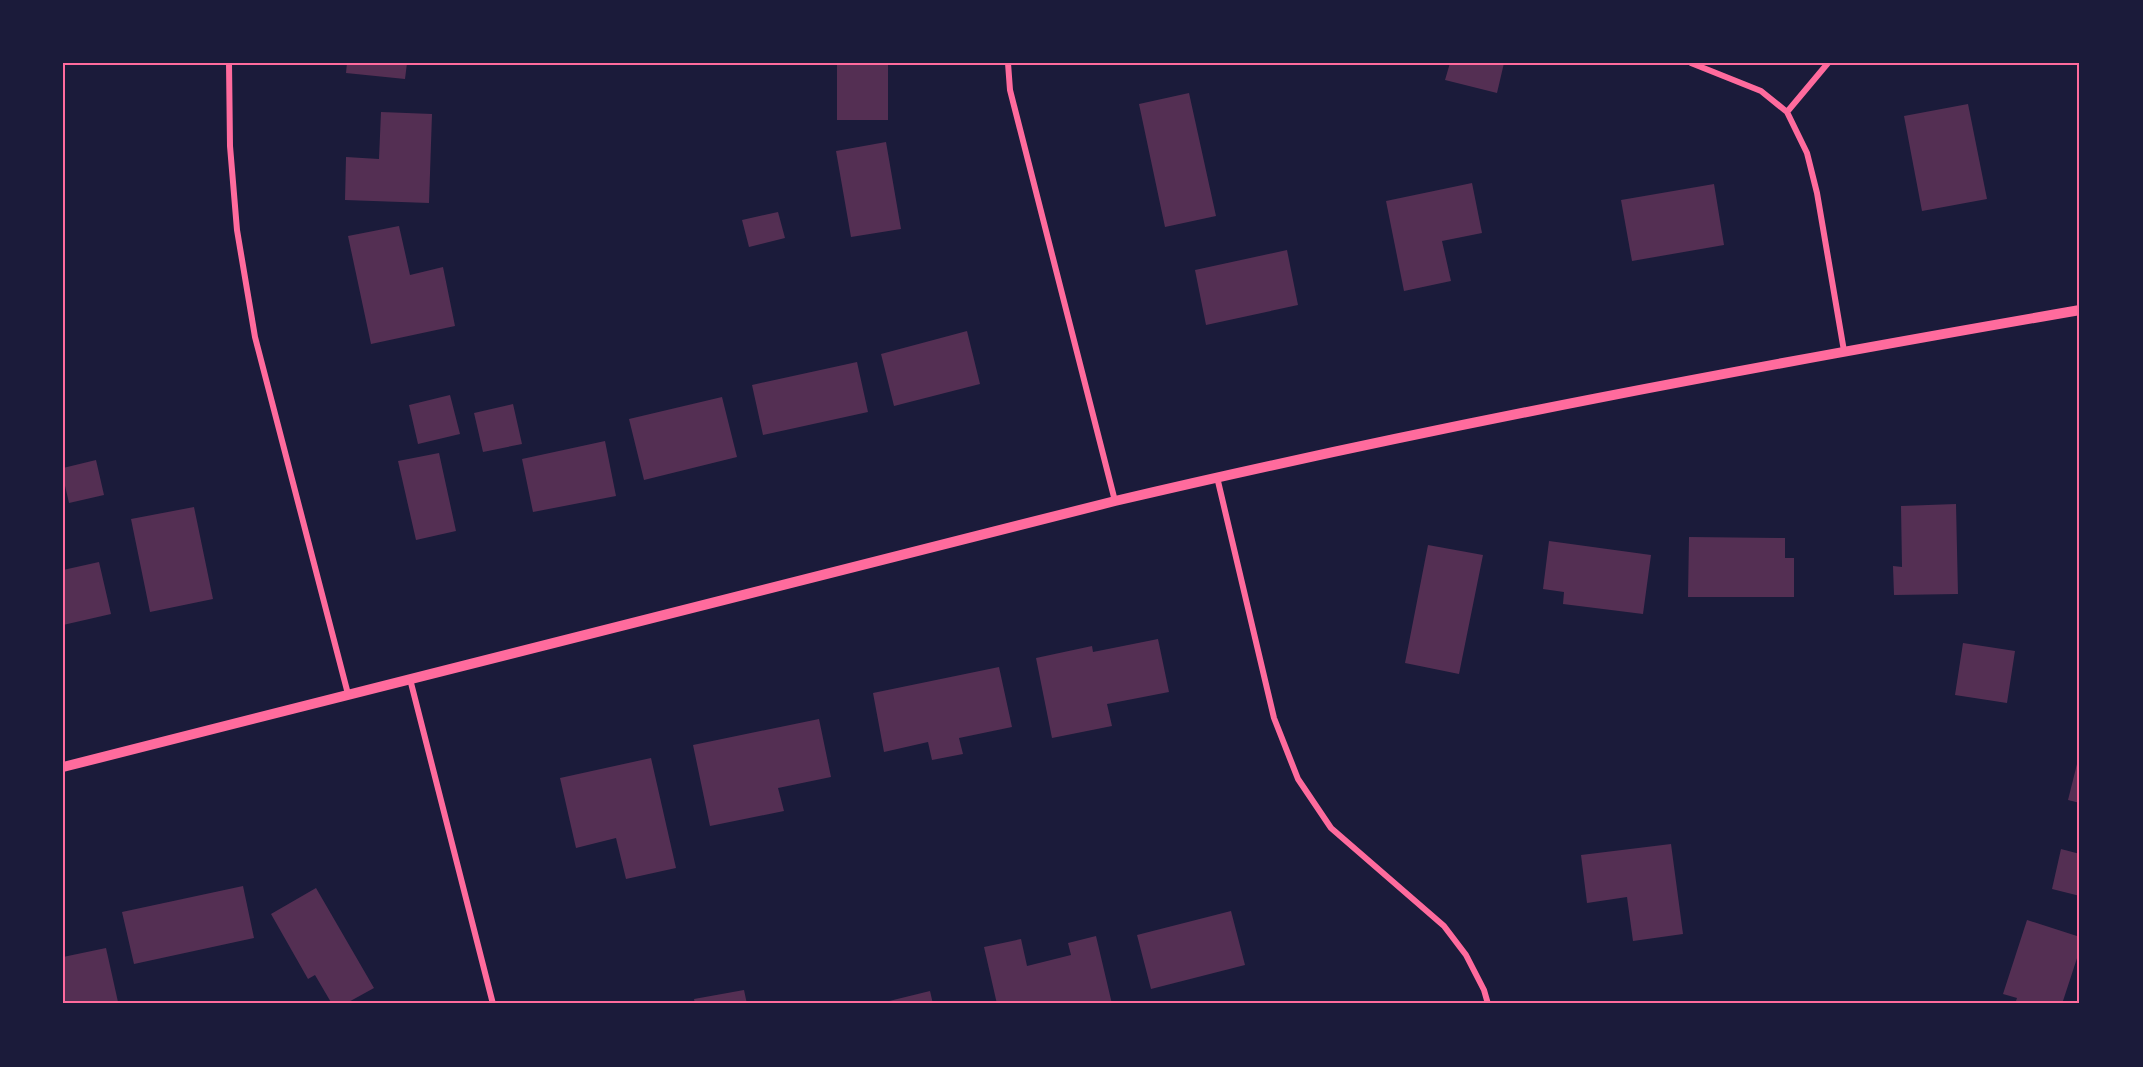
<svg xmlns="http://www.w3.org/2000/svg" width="2143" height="1067" viewBox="0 0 2143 1067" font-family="'Alegreya Sans',sans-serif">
<rect width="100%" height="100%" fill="#1b1b3a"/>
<!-- building -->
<path fill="#542f53" d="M347,63H407L405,79L346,73Z
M837,63H888V120H837Z
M1450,63H1504L1497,93L1445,80Z
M1189,93L1216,216L1165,227L1139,104Z
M1968,104L1987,199L1922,211L1904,116Z
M381,112L432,114L429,203L345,200L346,157L379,159Z
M886,142L901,229L851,237L836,151Z
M1472,183L1482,233L1442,241L1451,281L1404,291L1386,201Z
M1714,184L1724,245L1632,261L1621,200Z
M778,212L785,238L749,247L742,220Z
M399,226L410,275L443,267L455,326L371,344L348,236Z
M1287,250L1298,305L1206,325L1195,270Z
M967,331L980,384L894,406L881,354Z
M857,362L868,412L763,435L752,385Z
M450,395L460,434L418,444L409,405Z
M722,397L737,457L644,480L629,419Z
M513,404L522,444L483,452L474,413Z
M605,441L616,496L533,512L522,459Z
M439,453L456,531L416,540L398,461Z
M96,460L104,495L69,503L63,477V468Z
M1956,504L1958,594L1894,595L1893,566L1902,567L1901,506Z
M194,507L213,599L150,612L131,519Z
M1689,537L1785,538V558H1794V597H1688Z
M1549,541L1651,555L1643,614L1563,604L1564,592L1543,589Z
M1428,545L1483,555L1459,674L1405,663Z
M99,562L111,614L63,625V570Z
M1158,639L1169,692L1107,704L1112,726L1052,738L1036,658L1092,646L1093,652Z
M1963,643L2015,651L2007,703L1955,695Z
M999,667L1012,727L959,738L963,754L932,760L928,742L884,752L873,693Z
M819,719L831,777L778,788L784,811L710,826L693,745Z
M651,758L676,868L626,879L616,838L576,848L560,778Z
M2077,764L2080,765V803L2068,800Z
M1671,844L1683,934L1633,941L1627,897L1587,903L1581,855Z
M2061,849L2080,854V896L2052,889Z
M243,886L254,938L134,964L122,912Z
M316,888L374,988L345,1004H332L315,975L308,979L271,914Z
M1231,911L1245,965L1151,989L1137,935Z
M2027,920L2080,937V949L2062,1004H2015L2017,998L2003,994Z
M1096,936L1112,1004H997L984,947L1021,939L1027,966L1071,955L1068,943Z
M106,948L118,1002L63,1004V957Z
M744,990L747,1004H695L694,999Z
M930,991L933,1004H881V1003Z"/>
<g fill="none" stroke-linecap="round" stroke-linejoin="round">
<!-- minor -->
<path stroke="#ff6b9d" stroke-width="6" d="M229,63L230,146L237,230L255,337L348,694
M1008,63L1010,90L1115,501
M1691,63L1761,91L1787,112L1807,153L1817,193L1844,351
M1787,112L1828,63
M1217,477L1274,718L1298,779L1331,828L1444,926L1466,955L1484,990L1488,1004
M410,679L493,1004"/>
<!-- tertiary -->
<path stroke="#ff6b9d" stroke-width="10" d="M63,767L1115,501C1434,426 1757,366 2080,310"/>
</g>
<!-- border -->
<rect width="2143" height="1067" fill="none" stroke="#1b1b3a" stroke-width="129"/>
<rect x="64" y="64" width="2014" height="938" fill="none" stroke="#ff6b9d" stroke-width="2"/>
</svg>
